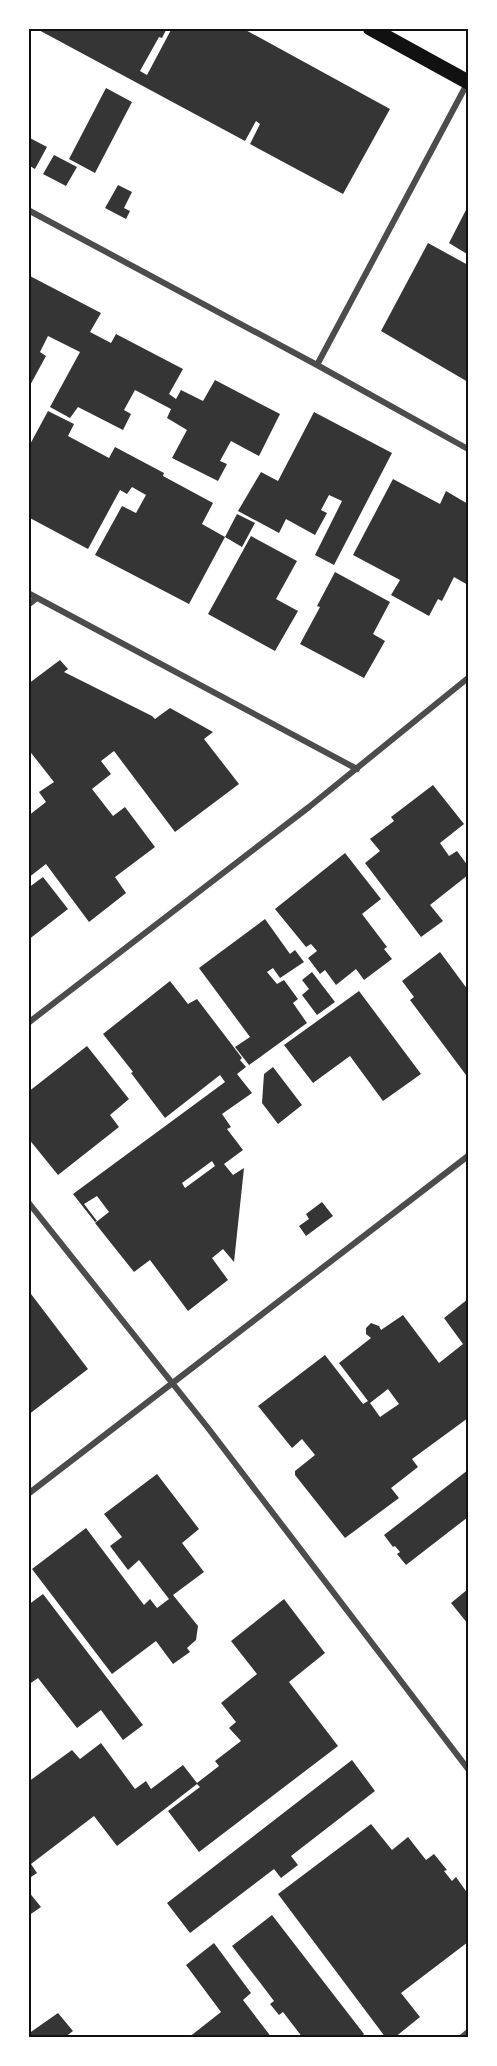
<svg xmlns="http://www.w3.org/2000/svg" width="497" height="2066" viewBox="0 0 497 2066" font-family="Barlow,sans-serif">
<rect width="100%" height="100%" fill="#fff"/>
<!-- building -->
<path fill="#353535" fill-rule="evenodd" d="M35,28H167L162,38L159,37L140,71L147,75L172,28H242L390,109L343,194L250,144L260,124L256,121L245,141Z
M106,88L132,102L95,173L69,159Z
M28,137L47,147L35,169L28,165Z
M54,155L77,167L66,186L43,174Z
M118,185L132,192L124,208L130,211L126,219L105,208Z
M468,206V252L467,254L449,243Z
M428,243L468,265V382L381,331Z
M28,275L101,313L90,332L111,343L116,334L183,369L169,394L176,399L181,390L203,401L215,380L280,414L259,456L231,441L220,461L227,464L218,481L172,458L187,430L167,418L171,409L135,390L124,410L131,414L123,430L78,407L70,418L50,407L80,352L48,336L40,352L46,356L28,389Z
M48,411L74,424L68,436L109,458L115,447L164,473L163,476L213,503L202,524L225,537L237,514L255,523L242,547L225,537L189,604L95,555L122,506L136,513L146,495L132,487L127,494L120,490L88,549L28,517V448Z
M314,412L392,453L334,565L315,555L342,501L329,495L321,510L327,513L315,535L286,519L279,533L238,511L261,472L278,481Z
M393,479L440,504L446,491L468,504V585L454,577L442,601L438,599L429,616L391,595L400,580L353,555Z
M251,536L297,561L276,599L298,611L275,651L208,614Z
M335,572L390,602L373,634L385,641L364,678L300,644L320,607L317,606Z
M60,660L68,669L64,672L152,716L155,719L170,708L213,732L204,739L239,784L175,832L114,751L101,761L111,774L92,789L113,816L125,807L155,847L115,877L126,893L89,922L46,864L28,878V816L46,802L39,792L54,782L28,749V684Z
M433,785L464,824L440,843L449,856L457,851L468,866V875L430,905L443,921L421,937L365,863L380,851L370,839L394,821L391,817Z
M345,853L381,899L362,914L387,947L384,949L392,959L364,980L356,969L336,985L325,970L320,974L308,958L317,951L311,944L306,947L275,909Z
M43,877L68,909L28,940V888Z
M265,919L290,954L295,950L304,962L280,978L273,968L267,972L277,984L284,980L298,999L293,1003L307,1023L249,1065L235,1047L250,1037L199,968Z
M440,952L468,990V1074L466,1075L410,1000L414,997L402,981Z
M312,972L335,1002L317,1015L302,995L309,989L302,980Z
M170,981L188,1004L197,999L242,1058L240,1060L246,1067L237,1074L252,1093L222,1114L231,1127L227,1129L243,1150L224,1164L233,1175L244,1168L234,1262L223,1249L212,1258L228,1280L188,1311L150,1260L134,1272L95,1223L109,1212L97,1196L84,1204L97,1221L95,1222L73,1194L225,1082L220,1075L165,1118L131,1073L133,1072L103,1034ZM212,1161L215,1166L185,1188L182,1183Z
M359,991L421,1074L383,1101L350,1056L313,1083L284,1045Z
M87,1046L129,1099L110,1115L119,1127L58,1175L28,1138V1092Z
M273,1067L302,1105L278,1124L262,1103L264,1074Z
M322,1202L333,1216L306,1236L299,1226L309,1219L306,1214Z
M28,1290L88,1369L28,1415Z
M468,1299V1418L412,1459L418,1467L391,1488L399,1498L345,1538L295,1475V1471L315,1455L302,1439L292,1448L258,1406L325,1355L363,1404L368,1401L339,1363L371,1338L366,1334V1328L371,1323L379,1326L381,1330L403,1315L439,1363L463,1344L444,1318ZM388,1389L399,1404L380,1417L370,1403Z
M468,1470V1517L406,1565L397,1554L400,1552L395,1546L393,1547L384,1535Z
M157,1474L199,1529L182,1543L204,1572L173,1595L198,1626L196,1640L187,1648L190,1652L173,1664L156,1641L112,1674L32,1569L86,1528L144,1605L150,1599L157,1608L169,1599L139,1560L128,1570L110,1546L122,1537L104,1514Z
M468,1589V1624L451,1603Z
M43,1594L143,1725L123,1740L101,1710L77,1728L38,1678L28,1685V1605Z
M284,1599L325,1653L289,1682L338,1746L199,1852L168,1811L200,1787L197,1784L117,1846L94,1816L31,1864L37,1873L28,1879V1782L72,1750L80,1759L101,1743L135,1789L146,1781L151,1789L183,1765L197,1783L219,1766L215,1761L241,1741L229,1728L236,1722L221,1703L257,1674L231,1641Z
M352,1760L375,1791L291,1856L298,1865L281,1878L274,1869L190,1933L167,1903Z
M371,1824L392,1850L408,1837L426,1860L434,1854L447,1870L444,1871L452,1881L456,1877L468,1894V1900L466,1901L468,1905V1942L401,1993L420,2017L394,2038H386L278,1894Z
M28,1891L41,1907L28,1916Z
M272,1915L364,2034L360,2038H303L283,2012L279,2015L270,2004L274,2001L232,1946Z
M214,1943L251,1993L243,2000L272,2038H188L221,2012L186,1965Z
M58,2013L73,2031L64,2038H28V2034Z"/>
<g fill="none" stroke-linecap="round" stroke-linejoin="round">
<!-- minor -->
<path stroke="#4c4c4c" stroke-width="6" d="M28,210L317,365L468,449
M317,365L468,82
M28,593L357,769
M28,605L37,598
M28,1023L309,807L468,678
M28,1202L208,1428L468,1769
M28,1494L468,1156
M461,2038L468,2032"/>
<!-- primary -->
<path stroke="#111" stroke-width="15" d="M370,28L468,82"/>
</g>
<!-- border -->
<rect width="497" height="2066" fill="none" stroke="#ffffff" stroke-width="60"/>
<rect x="30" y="30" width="437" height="2006" fill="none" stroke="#111" stroke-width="2"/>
</svg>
